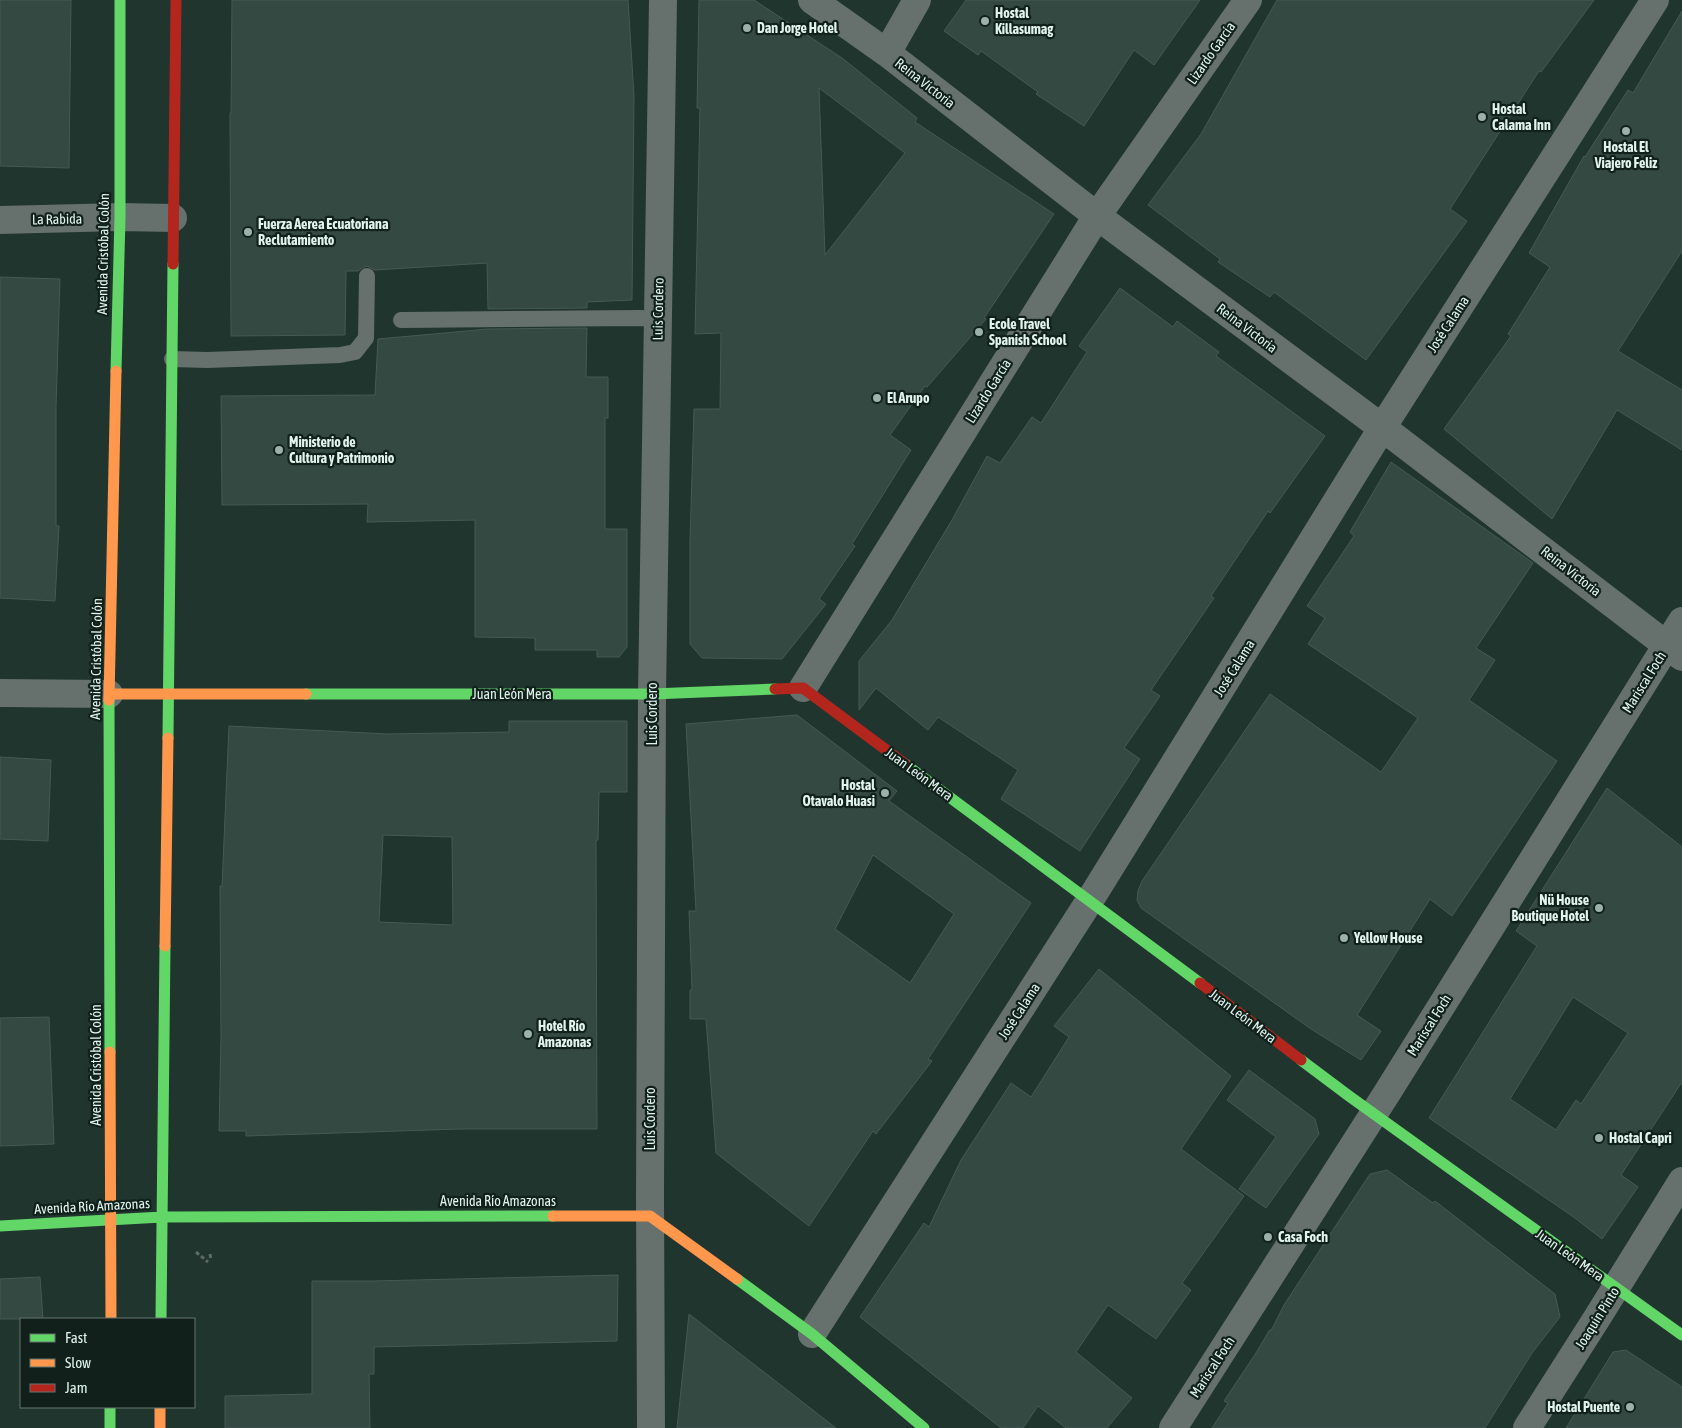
<svg xmlns="http://www.w3.org/2000/svg" width="1682" height="1428" viewBox="0 0 1682 1428" font-family="'Asap Condensed',sans-serif">
<rect width="100%" height="100%" fill="#1f352e"/>
<!-- building -->
<path fill="#334942" stroke="#485954" fill-rule="evenodd" d="M0,0H71L69,168L0,166Z
M232,0H628L634,96L632,300L587,302V308L488,309L487,263L375,270L367,266L362,268L358,271H346L345,335L231,336L230,113H231Z
M699,0H754L842,58L917,118L915,122L1054,214L984,318L986,319L927,387L925,386L890,435L911,450L852,544L855,546L819,599L826,604L782,659L702,658L690,644V541L694,409H720L721,333L695,334L700,108H697ZM819,88L905,153L825,255Z
M966,0H1200L1154,65L1134,50L1084,126L1036,94L1038,92L981,51L978,55L944,31Z
M1277,0H1594L1541,72L1539,71L1450,209L1467,221L1366,360L1274,292L1270,297L1218,262L1220,259L1148,205L1201,134Z
M1682,11V251L1618,351L1682,390V450L1617,410L1552,519L1444,429L1511,336L1508,334L1550,267L1529,253L1584,156L1585,157L1628,90L1633,93Z
M0,277L60,279L56,407V526H59L55,601L0,598Z
M1120,288L1173,327L1177,321L1219,352L1216,356L1325,436L1270,513L1268,511L1211,596L1214,598L1151,690L1160,696L1124,748L1140,759L1080,851L1001,799L1018,770L938,717L928,730L876,688L859,710V661L892,620L952,520L987,456L1000,463L1032,417L1041,423L1087,352L1079,346Z
M587,328L586,377H608V418H605V529H627V647L619,657H597V650H535V638L475,637V520L367,522L368,504L222,505L221,396L375,395L378,339L488,329Z
M1391,462L1533,563L1476,648L1495,660L1469,700L1557,761L1452,916L1430,899L1357,1015L1381,1031L1361,1060L1311,1029L1141,908L1137,900L1138,891L1142,881L1270,694L1381,772L1418,718L1308,644L1325,618L1307,606L1354,536L1350,532Z
M797,715L897,791L889,801L1031,903L928,1059L932,1061L876,1134L873,1131L809,1226L716,1153L706,1019H690V990H692L689,911H696L686,724ZM873,855L954,914L910,983L835,929Z
M509,721H627V792H599L598,840H596L597,1129H460L246,1136V1131H219L221,1037L220,886H222L229,726L388,734L509,732ZM383,835L452,837L453,925L379,922Z
M0,757L51,760L48,841L0,839Z
M1607,788L1682,847V1082L1621,1175L1638,1187L1602,1239L1575,1218L1429,1118L1537,946L1516,931ZM1573,997L1628,1033L1581,1104L1576,1100L1556,1130L1510,1099Z
M1099,969L1231,1076L1181,1149L1244,1196L1182,1283L1191,1290L1156,1339L1108,1305L1076,1352L1132,1398L1107,1428H1066L1038,1406L1023,1428H1001L860,1317L924,1223L929,1227L961,1160L1011,1083L1031,1097L1069,1037L1054,1026Z
M49,1017L54,1144L0,1146V1018Z
M1249,1070L1315,1119L1319,1134L1266,1208L1239,1189L1276,1137L1227,1100Z
M1387,1170L1433,1203L1435,1201L1555,1294L1560,1317L1532,1353L1485,1428H1212L1228,1403L1224,1401L1256,1353L1269,1331L1272,1329L1284,1305L1327,1239L1370,1174Z
M618,1275L617,1341L374,1347V1374H369L370,1428H225V1396L312,1394V1281H374Z
M40,1277L43,1319H0V1279Z
M689,1314L836,1428H677Z
M1626,1350L1682,1387V1428H1566L1613,1352Z"/>
<g fill="none" stroke-linecap="round" stroke-linejoin="round">
<!-- path -->
<path stroke="#606b68" stroke-width="3" stroke-dasharray="4 2.5" stroke-linecap="butt" d="M196,1252L208,1262
M210,1254L211,1260"/>
<!-- lane -->
<path stroke="#66706c" stroke-width="16" d="M401,320L640,318L658,319
M172,359L207,360L340,355L355,352L366,338L367,276"/>
<!-- street -->
<path stroke="#66706c" stroke-width="28" d="M812,0L887,53L1097,216L1396,438L1682,657
M887,53L917,0
M0,220L120,217L173,218
M803,688L1097,216L1248,0
M0,693L109,694
M812,1334L1090,900L1382,428L1655,0
M651,1428L650,1197L652,694L663,0
M1173,1428L1387,1093L1682,621
M1527,1428L1597,1318L1682,1181"/>
<!-- fast -->
<path stroke="#63d668" stroke-width="11" d="M116,371L120,217V0
M306,694H652L775,689
M109,700L110,1052
M168,738L173,264
M905,764L1200,983
M1301,1060L1349,1096L1682,1335
M0,1226L162,1217L553,1216
M737,1279L812,1334L924,1428
M161,1319L165,946
M110,1407V1428"/>
<!-- slow -->
<path stroke="#ff974d" stroke-width="11" d="M109,694H306
M109,700L116,371
M165,946L168,738
M110,1052L111,1319
M553,1216H650L737,1279
M160,1407V1428"/>
<!-- jam -->
<path stroke="#b3261e" stroke-width="11" d="M173,264L176,0
M775,689L803,688L905,764
M1200,983L1301,1060"/>
</g>
<!-- markers -->
<g fill="#9cb1aa" stroke="#11201b" stroke-width="2">
<circle cx="985" cy="21" r="5"/>
<circle cx="747" cy="28" r="5"/>
<circle cx="1482" cy="117" r="5"/>
<circle cx="1626" cy="131" r="5"/>
<circle cx="248" cy="232" r="5"/>
<circle cx="979" cy="332" r="5"/>
<circle cx="877" cy="398" r="5"/>
<circle cx="279" cy="450" r="5"/>
<circle cx="885" cy="793" r="5"/>
<circle cx="1599" cy="908" r="5"/>
<circle cx="1344" cy="938" r="5"/>
<circle cx="528" cy="1034" r="5"/>
<circle cx="1599" cy="1138" r="5"/>
<circle cx="1268" cy="1237" r="5"/>
<circle cx="1630" cy="1407" r="5"/>
</g>
<g text-anchor="middle" stroke-width="4.5" stroke-linejoin="round" paint-order="stroke">
<!-- poi labels -->
<g font-size="14" font-weight="bold" fill="#e0f4ed" stroke="#11201b" text-anchor="start">
<text x="995" y="18">Hostal<tspan x="995" dy="16">Killasumag</tspan></text>
<text x="757" y="33">Dan Jorge Hotel</text>
<text x="1492" y="114">Hostal<tspan x="1492" dy="16">Calama Inn</tspan></text>
<text x="1626" y="152" text-anchor="middle">Hostal El<tspan x="1626" dy="16">Viajero Feliz</tspan></text>
<text x="258" y="229">Fuerza Aerea Ecuatoriana<tspan x="258" dy="16">Reclutamiento</tspan></text>
<text x="989" y="329">Ecole Travel<tspan x="989" dy="16">Spanish School</tspan></text>
<text x="887" y="403">El Arupo</text>
<text x="289" y="447">Ministerio de<tspan x="289" dy="16">Cultura y Patrimonio</tspan></text>
<text x="875" y="790" text-anchor="end">Hostal<tspan x="875" dy="16">Otavalo Huasi</tspan></text>
<text x="1589" y="905" text-anchor="end">Nü House<tspan x="1589" dy="16">Boutique Hotel</tspan></text>
<text x="1354" y="943">Yellow House</text>
<text x="538" y="1031">Hotel Río<tspan x="538" dy="16">Amazonas</tspan></text>
<text x="1609" y="1143">Hostal Capri</text>
<text x="1278" y="1242">Casa Foch</text>
<text x="1620" y="1412" text-anchor="end">Hostal Puente</text>
</g>
<!-- street labels -->
<g font-size="14" fill="#e0f4ed" stroke="#11201b">
<text transform="translate(1211 53) rotate(-55)" y="5">Lizardo García</text>
<text transform="translate(925 83) rotate(38)" y="5">Reina Victoria</text>
<text transform="translate(57 219) rotate(-1)" y="5">La Rabida</text>
<text transform="translate(103 254) rotate(-89)" y="5">Avenida Cristóbal Colón</text>
<text transform="translate(658 309) rotate(-89)" y="5">Luis Cordero</text>
<text transform="translate(1448 324) rotate(-57)" y="5">José Calama</text>
<text transform="translate(1247 328) rotate(37)" y="5">Reina Victoria</text>
<text transform="translate(988 391) rotate(-58)" y="5">Lizardo García</text>
<text transform="translate(1571 571) rotate(38)" y="5">Reina Victoria</text>
<text transform="translate(96 659) rotate(-89)" y="5">Avenida Cristóbal Colón</text>
<text transform="translate(1234 668) rotate(-58)" y="5">José Calama</text>
<text transform="translate(1644 682) rotate(-58)" y="5">Mariscal Foch</text>
<text x="512" y="699">Juan León Mera</text>
<text transform="translate(652 714) rotate(-90)" y="5">Luis Cordero</text>
<text transform="translate(919 774) rotate(36)" y="5">Juan León Mera</text>
<text transform="translate(1019 1011) rotate(-57)" y="5">José Calama</text>
<text transform="translate(1243 1016) rotate(37)" y="5">Juan León Mera</text>
<text transform="translate(1429 1025) rotate(-58)" y="5">Mariscal Foch</text>
<text transform="translate(96 1065) rotate(-90)" y="5">Avenida Cristóbal Colón</text>
<text transform="translate(650 1119) rotate(-90)" y="5">Luis Cordero</text>
<text x="498" y="1206">Avenida Río Amazonas</text>
<text transform="translate(92 1206) rotate(-3)" y="5">Avenida Río Amazonas</text>
<text transform="translate(1570 1255) rotate(35)" y="5">Juan León Mera</text>
<text transform="translate(1597 1318) rotate(-58)" y="5">Joaquin Pinto</text>
<text transform="translate(1212 1367) rotate(-57)" y="5">Mariscal Foch</text>
</g>
</g>
<!-- legend -->
<rect x="20" y="1318" width="175" height="90" fill="#11201b" stroke="#64756f"/>
<rect x="30" y="1334" width="25" height="8" fill="#63d668" stroke="#64756f"/>
<text x="65" y="1343" font-size="15" fill="#e0f4ed">Fast</text>
<rect x="30" y="1359" width="25" height="8" fill="#ff974d" stroke="#64756f"/>
<text x="65" y="1368" font-size="15" fill="#e0f4ed">Slow</text>
<rect x="30" y="1384" width="25" height="8" fill="#b3261e" stroke="#64756f"/>
<text x="65" y="1393" font-size="15" fill="#e0f4ed">Jam</text>
</svg>
